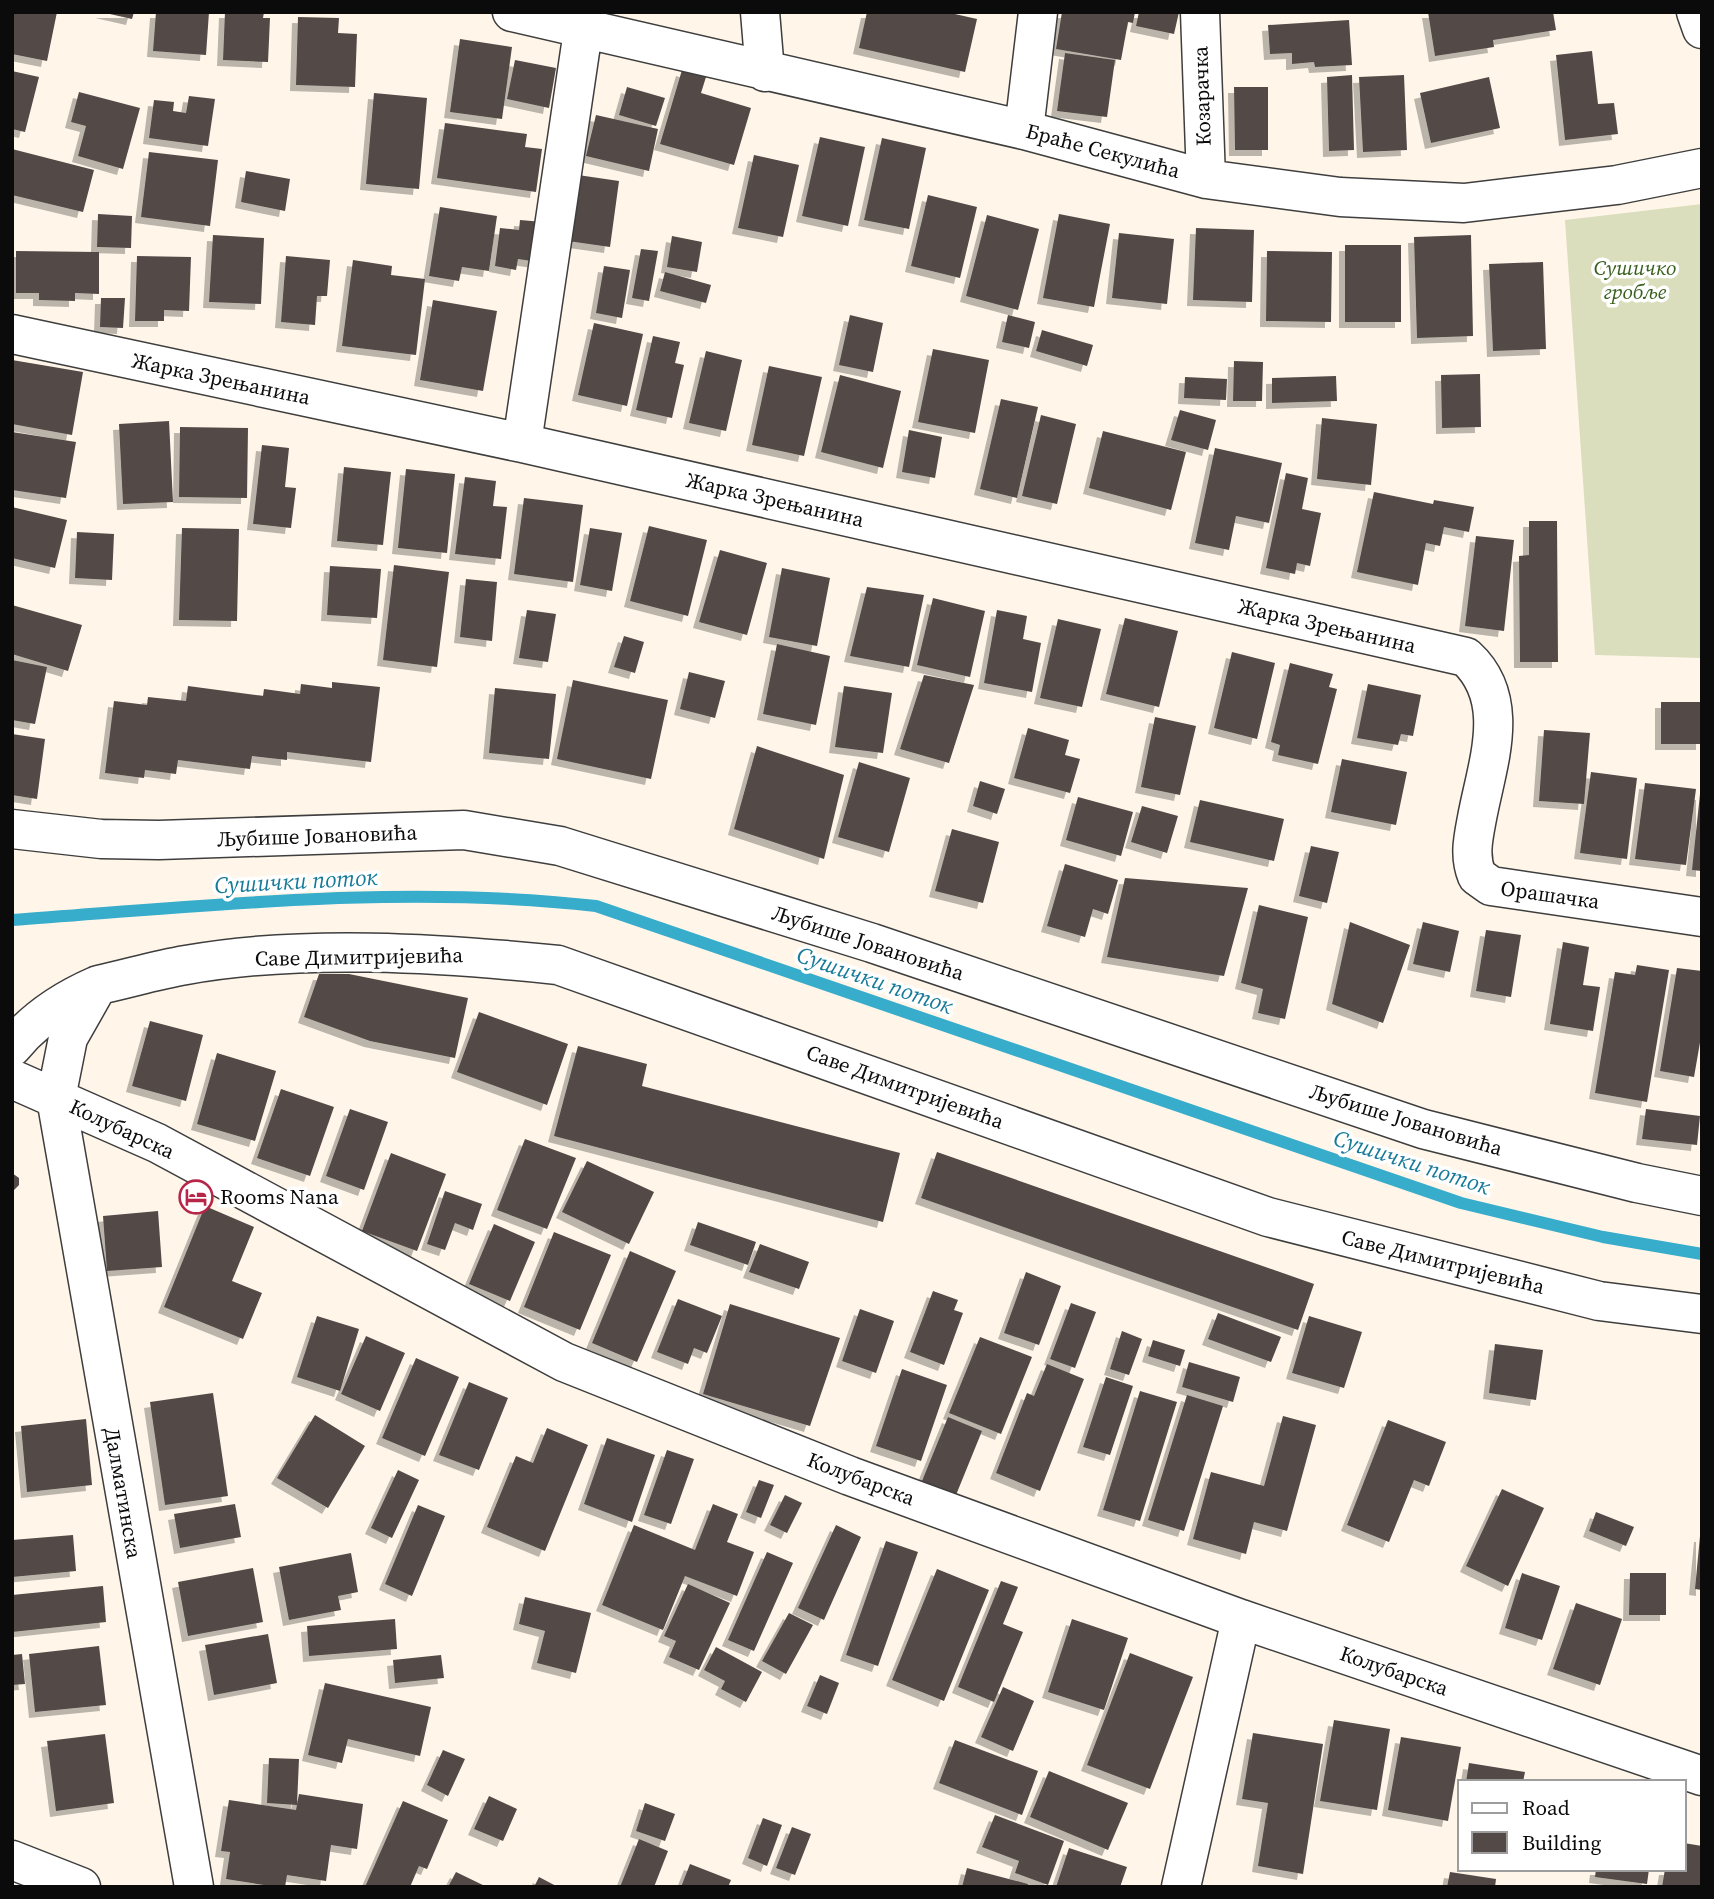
<svg xmlns="http://www.w3.org/2000/svg" width="1714" height="1899" viewBox="0 0 1714 1899" font-family="'Source Serif 4',serif">
<defs>
<filter id="shadow"><feDropShadow dx="-6" dy="6" stdDeviation="0" flood-color="#0004"/></filter>
</defs>
<rect width="100%" height="100%" fill="#fff6e9"/>
<!-- cemetery -->
<path fill="#dadebc" d="M1702,204V658L1595,655L1565,220Z"/>
<g fill="none" stroke-linecap="round" stroke-linejoin="round">
<!-- stream -->
<path stroke="#37accb" stroke-width="12" d="M12,920C206,906 402,884 596,906L1461,1203L1603,1237L1702,1254"/>
</g>
<!-- building -->
<path fill="#534a47" filter="url(#shadow)" d="M12,12H57L47,61L12,54Z
M101,12H134L132,19Z
M156,12H209L206,55L153,51Z
M225,12H264L263,18H270L268,62L223,60Z
M867,12H946L977,19L965,72L859,48Z
M1062,12H1135L1133,23L1128,22L1121,60L1056,49Z
M1139,12H1179L1174,34L1136,26Z
M1428,12H1553L1556,30L1493,40L1494,47L1435,56Z
M298,17L339,18L338,33L357,34L355,87L296,85Z
M1349,20L1352,65L1315,67L1314,62L1292,64V53L1270,54L1268,25Z
M460,39L512,47L502,119L450,112Z
M1592,51L1598,104L1614,103L1618,134L1565,140L1556,55Z
M1065,53L1115,60L1107,117L1057,111Z
M515,60L556,68L549,108L507,99Z
M682,70L706,77L701,93L751,108L734,165L660,144Z
M12,71L39,77L25,132L12,129Z
M1352,75L1354,150L1329,151L1327,77Z
M1404,75L1407,150L1363,152L1359,77Z
M1489,77L1500,128L1431,143L1420,93Z
M627,87L665,98L656,126L619,115Z
M1234,87H1268V150H1235Z
M79,92L140,108L123,169L78,156L86,126L71,122Z
M374,93L427,98L419,189L366,184Z
M189,96L215,99L208,146L149,138L154,100L174,102L173,111L186,113Z
M596,115L658,129L649,171L586,156Z
M445,123L527,134L525,147L542,149L536,192L437,178Z
M820,137L865,147L848,226L802,216Z
M882,138L926,148L909,229L864,220Z
M12,149L94,170L83,212L12,195Z
M149,152L218,160L210,226L141,217Z
M754,155L799,165L783,237L738,228Z
M246,171L290,179L285,211L241,202Z
M578,175L619,181L610,247L568,241Z
M928,195L977,207L960,278L911,266Z
M440,207L497,216L489,271L462,267L459,281L429,276Z
M98,214L132,216L131,248L97,247Z
M1059,214L1110,224L1094,307L1043,298Z
M987,215L1039,229L1018,310L966,296Z
M520,220L543,222L538,262L518,259L516,270L495,266L500,228L519,230Z
M1196,228L1254,230L1252,302L1193,300Z
M1119,233L1174,239L1167,304L1112,298Z
M213,235L264,238L261,304L209,302Z
M1471,235L1473,336L1417,338L1414,237Z
M672,236L702,242L697,272L667,267Z
M1345,245H1401V322H1345Z
M641,249L658,251L649,301L632,298Z
M16,251L99,252V294L75,293V301L39,300V293H16Z
M1267,251L1332,252L1331,322L1266,321Z
M137,256L191,257L189,311L164,310V321H135Z
M286,256L330,260L327,296H317L315,325L281,322Z
M353,260L392,266L391,275L425,279L416,355L342,346Z
M1543,262L1546,349L1493,351L1489,264Z
M604,266L630,270L622,318L596,313Z
M665,272L711,285L706,303L660,291Z
M101,298H125L123,328L100,327Z
M433,300L497,311L483,391L420,380Z
M850,315L883,323L873,372L839,365Z
M1008,315L1035,322L1029,348L1002,342Z
M594,323L643,334L627,406L578,395Z
M1042,330L1093,345L1087,366L1036,351Z
M653,336L680,342L675,363L684,365L672,418L636,410Z
M933,349L989,360L975,433L918,422Z
M706,351L742,360L726,431L689,423Z
M12,360L83,372L72,435L12,424Z
M1234,361L1263,362L1262,401H1233Z
M769,366L822,377L804,456L752,445Z
M1480,374L1481,427L1442,428L1441,375Z
M840,375L901,391L883,468L821,452Z
M1336,376L1337,401L1272,403V378Z
M1185,377L1227,379L1226,400L1184,398Z
M1001,399L1038,407L1017,498L980,489Z
M1180,410L1216,420L1208,450L1171,440Z
M1041,415L1076,424L1057,504L1022,496Z
M1322,418L1377,424L1371,485L1317,479Z
M169,421L173,502L123,504L119,424Z
M180,427L248,428L247,498L179,497Z
M909,430L942,437L935,478L902,472Z
M1103,431L1186,452L1171,510L1089,488Z
M12,432L76,442L66,498L12,490Z
M262,445L289,448L285,487L296,488L291,528L253,524Z
M1215,448L1282,463L1269,523L1236,516L1229,550L1195,543Z
M344,467L391,472L383,545L337,541Z
M406,469L455,474L447,553L398,548Z
M1286,473L1308,478L1302,509L1321,513L1310,566L1297,563L1295,574L1266,568Z
M465,477L496,481L493,506L507,507L501,559L455,554Z
M1374,492L1433,504L1434,500L1474,507L1469,532L1444,527L1440,546L1426,543L1418,585L1357,572Z
M524,498L583,505L573,582L514,574Z
M12,507L67,520L55,568L12,558Z
M1529,521H1557L1558,662H1520L1519,556L1529,555Z
M649,526L707,540L688,616L630,601Z
M182,528L239,529L237,621L179,620Z
M590,528L622,533L612,591L580,585Z
M77,532L114,534L112,580L75,578Z
M1476,536L1514,540L1504,631L1465,626Z
M720,550L767,563L747,635L699,622Z
M394,565L449,572L437,667L383,660Z
M330,566L381,569L377,618L327,615Z
M782,568L830,578L817,646L769,637Z
M466,579L497,582L492,641L460,637Z
M867,587L924,595L909,667L850,656Z
M933,598L985,611L970,677L917,665Z
M12,605L82,625L68,671L12,654Z
M527,610L556,614L548,662L519,658Z
M997,610L1027,616L1023,639L1041,643L1032,692L984,683Z
M1125,618L1178,631L1159,707L1106,694Z
M1058,619L1101,629L1082,707L1040,698Z
M624,636L644,642L635,673L614,667Z
M777,644L830,656L816,725L763,714Z
M1232,652L1275,663L1257,739L1214,728Z
M12,660L47,667L35,724L12,720Z
M1290,663L1333,674L1329,687L1337,689L1318,764L1278,755L1280,745L1271,742Z
M689,672L725,681L715,718L680,709Z
M924,675L974,685L949,763L900,749Z
M573,680L668,700L651,779L557,759Z
M332,682L380,687L371,762L287,752V760L252,756L250,769L178,760L176,774L145,770L144,778L105,773L114,701L147,705L148,697L186,701L188,686L263,696L264,689L300,694L301,684L332,688Z
M1368,684L1421,695L1413,736L1401,734L1398,745L1357,738Z
M844,686L892,693L883,753L835,747Z
M495,688L556,694L549,759L489,753Z
M1661,702H1702V744H1661Z
M1155,717L1196,726L1180,795L1141,787Z
M1028,728L1069,740L1065,755L1080,759L1070,793L1014,778Z
M1544,730L1590,733L1584,804L1539,801Z
M12,734L45,739L37,799L12,795Z
M757,746L844,775L824,859L734,829Z
M1342,759L1407,772L1396,825L1331,812Z
M859,762L910,778L889,852L838,837Z
M1591,772L1637,778L1627,859L1580,853Z
M980,781L1005,789L997,814L973,806Z
M1645,783L1696,789L1686,865L1635,859Z
M1700,794H1702V871L1692,870Z
M1078,797L1133,812L1121,856L1066,840Z
M1200,800L1284,819L1274,861L1190,842Z
M1142,806L1178,816L1167,853L1131,842Z
M952,829L999,842L983,903L935,891Z
M1311,846L1339,852L1327,903L1299,896Z
M1065,864L1118,880L1108,914L1093,909L1085,937L1047,926Z
M1125,878L1248,888L1224,976L1107,957Z
M1259,905L1308,917L1285,1019L1258,1013L1263,989L1241,983Z
M1350,922L1410,945L1383,1023L1332,1004Z
M1423,922L1459,931L1450,972L1413,964Z
M1486,930L1521,935L1511,997L1476,991Z
M1563,942L1589,947L1583,985L1600,987L1593,1031L1550,1024Z
M1637,965L1669,970L1647,1102L1595,1093L1615,972L1635,975Z
M1677,968L1702,971V1031L1694,1077L1660,1071Z
M319,974H349L468,998L455,1058L370,1041L304,1017Z
M479,1012L568,1044L547,1105L457,1072Z
M150,1021L203,1035L186,1101L132,1086Z
M578,1046L647,1064L642,1086L900,1153L883,1222L554,1136Z
M217,1053L276,1071L255,1141L197,1124Z
M281,1089L334,1107L310,1176L257,1158Z
M350,1109L388,1122L364,1190L326,1176Z
M1646,1109L1700,1116L1697,1145L1642,1139Z
M525,1139L576,1158L547,1229L497,1210Z
M937,1152L1314,1284L1298,1330L921,1198Z
M391,1153L446,1174L417,1251L362,1231Z
M587,1161L654,1192L629,1244L562,1212Z
M12,1173L19,1178V1185L12,1192Z
M445,1191L482,1204L473,1230L455,1223L445,1250L427,1244Z
M205,1206L254,1227L232,1281L262,1293L243,1339L164,1307Z
M158,1211L162,1267L107,1271L103,1216Z
M698,1222L756,1242L748,1265L690,1245Z
M494,1224L535,1242L510,1301L469,1284Z
M554,1232L611,1255L580,1330L524,1307Z
M760,1244L809,1262L799,1289L749,1272Z
M630,1251L676,1271L637,1362L592,1343Z
M1026,1272L1061,1286L1039,1345L1004,1333Z
M933,1291L958,1300L954,1310L963,1313L944,1365L910,1352Z
M678,1299L722,1316L707,1353L694,1348L688,1364L657,1352Z
M1071,1303L1096,1312L1075,1368L1050,1359Z
M730,1304L840,1338L810,1426L703,1394Z
M860,1309L894,1321L876,1373L842,1361Z
M1218,1313L1281,1337L1271,1362L1208,1339Z
M317,1316L359,1329L340,1391L297,1377Z
M1309,1316L1362,1332L1344,1388L1292,1373Z
M1122,1331L1142,1339L1129,1375L1110,1369Z
M366,1336L405,1353L380,1411L341,1394Z
M980,1337L1032,1357L1001,1434L949,1413Z
M1153,1340L1185,1350L1180,1366L1148,1356Z
M1495,1344L1543,1350L1536,1400L1489,1393Z
M416,1358L459,1377L425,1456L382,1438Z
M1189,1362L1240,1377L1233,1402L1182,1387Z
M1047,1364L1084,1379L1040,1491L996,1473L1027,1393L1034,1396Z
M902,1369L947,1385L921,1461L876,1446Z
M1106,1377L1133,1386L1110,1455L1083,1447Z
M469,1382L508,1398L479,1470L439,1455Z
M1140,1391L1177,1402L1140,1521L1103,1510Z
M213,1393L228,1496L165,1505L150,1402Z
M1187,1395L1223,1406L1184,1531L1148,1520Z
M315,1415L365,1446L328,1508L277,1478Z
M1283,1416L1316,1425L1287,1531L1254,1522L1246,1554L1193,1539L1211,1472L1264,1486Z
M948,1417L982,1431L956,1495L922,1481Z
M86,1419L92,1485L27,1492L21,1426Z
M1388,1420L1446,1442L1429,1486L1414,1480L1389,1542L1347,1525Z
M547,1428L588,1445L545,1551L487,1527L516,1456L533,1463Z
M607,1438L655,1455L632,1522L584,1504Z
M667,1450L694,1459L671,1524L644,1515Z
M398,1470L419,1480L392,1538L371,1528Z
M759,1480L774,1485L761,1518L746,1512Z
M1502,1489L1544,1508L1508,1586L1466,1566Z
M785,1495L802,1503L787,1533L770,1525Z
M235,1504L241,1537L180,1548L174,1514Z
M713,1504L738,1514L727,1542L754,1552L737,1596L685,1576L663,1630L602,1605L634,1525L695,1550Z
M418,1505L445,1516L412,1596L385,1584Z
M1596,1512L1634,1527L1626,1546L1589,1531Z
M836,1525L861,1537L824,1620L798,1608Z
M73,1535L76,1571L12,1577V1540Z
M1700,1536H1702V1590L1695,1589Z
M886,1541L918,1552L878,1666L846,1655Z
M767,1552L793,1563L754,1651L728,1640Z
M351,1553L358,1592L338,1596L341,1610L289,1620L279,1567Z
M253,1568L263,1622L188,1636L178,1582Z
M937,1569L989,1590L944,1701L892,1680Z
M1522,1573L1560,1586L1542,1640L1505,1628Z
M1630,1573H1666V1615H1629Z
M1001,1581L1018,1587L1003,1624L1023,1632L994,1702L958,1687Z
M688,1584L730,1603L699,1670L669,1657L676,1641L664,1636Z
M103,1586L106,1622L12,1632V1595Z
M525,1597L591,1613L576,1673L537,1663L545,1631L519,1624Z
M1576,1603L1622,1619L1600,1685L1553,1669Z
M789,1613L813,1625L786,1674L762,1661Z
M395,1619L397,1649L309,1656L307,1626Z
M1072,1619L1128,1638L1104,1710L1048,1692Z
M268,1634L277,1683L214,1695L205,1645Z
M99,1646L106,1705L35,1712L29,1654Z
M716,1647L762,1672L746,1702L721,1689L725,1681L704,1670Z
M1130,1653L1193,1677L1150,1789L1087,1765Z
M22,1654L25,1684L12,1685V1655Z
M441,1655L444,1678L395,1683L393,1660Z
M820,1675L839,1683L827,1714L807,1706Z
M325,1683L431,1707L420,1756L348,1739L342,1763L308,1755Z
M1003,1687L1034,1701L1013,1751L981,1737Z
M1334,1720L1390,1729L1377,1810L1320,1801Z
M1253,1733L1323,1744L1303,1874L1258,1866L1268,1803L1242,1799Z
M105,1734L114,1803L56,1811L47,1741Z
M1401,1737L1461,1747L1448,1821L1388,1810Z
M955,1740L1038,1771L1022,1815L939,1783Z
M443,1750L465,1759L448,1796L427,1785Z
M269,1758L299,1759L297,1805L267,1803Z
M1469,1763L1525,1772L1523,1782H1466Z
M1049,1771L1128,1803L1108,1850L1030,1817Z
M299,1794L363,1804L357,1849L331,1845L326,1881L287,1875L285,1887H277L226,1879L230,1852L221,1851L229,1800L296,1810Z
M489,1796L517,1809L503,1841L474,1829Z
M403,1801L448,1820L427,1869L419,1866L410,1887H365Z
M645,1803L675,1814L665,1841L636,1831Z
M995,1815L1064,1841L1048,1885L1015,1873L1019,1861L982,1847Z
M763,1818L782,1825L767,1866L748,1858Z
M792,1827L811,1834L795,1875L776,1868Z
M639,1839L668,1851L654,1887H620Z
M1684,1843L1702,1846V1887H1662L1665,1869H1684Z
M1069,1848L1127,1867L1120,1887H1056Z
M690,1864L731,1880L728,1887H681Z
M967,1868L1028,1884L1027,1887H962Z
M1596,1869H1649L1647,1884L1595,1877Z
M456,1872L487,1887H448Z
M1450,1872L1496,1879L1495,1887H1447Z
M539,1877L558,1887H534Z"/>
<g fill="none" stroke-linecap="round" stroke-linejoin="round">
<defs>
<path id="minor" d="M512,12L1024,130L1206,179L1340,197L1464,203L1617,185L1702,168
M760,12L765,72
M1200,12L1206,179
M1696,12L1702,29
M1024,130L1038,12
M12,334L522,443L1466,657C1513,700 1487,764 1477,818C1473,839 1469,856 1477,876L1491,886L1702,917
M522,443L583,31
M12,829L101,839L159,840L464,830L560,846L872,943L1423,1129L1637,1183L1702,1196
M12,1047C34,1020 64,1000 96,986
M12,1079L157,1143L564,1362L850,1476L1241,1619L1702,1776
M12,1860L81,1887
M194,1887L56,1098L68,1038L98,985C127,979 156,970 186,965C302,944 441,953 558,965L1268,1217L1599,1301L1702,1314
M1181,1887L1241,1619"/>
</defs>
<!-- minor casing -->
<use href="#minor" stroke="#3e3e3e" stroke-width="41"/>
<!-- minor -->
<use href="#minor" stroke="#fff" stroke-width="38"/>
</g>
<!-- icons -->
<defs>
<symbol id="hotel-ring" viewBox="-11 -11 22 22"><circle r="9.5" fill="#fff" stroke="#b72649" stroke-width="1.5"/><path d="M-6-4.5h1.5V1H6V5H4.5V3h-9V5H-6ZM-4 0a1.8 1.8 0 1 1 3.6 0ZM.5 0V-2.5h3Q6-2.5 6 0Z" fill="#b72649"/></symbol>
</defs>
<g fill-rule="evenodd">
<use href="#hotel-ring" x="177" y="1178" width="38" height="38"/>
</g>
<g text-anchor="middle" stroke-width="7" stroke-linejoin="round" paint-order="stroke">
<!-- street labels -->
<g font-size="21" fill="#0b0b0b" stroke="#fff">
<text transform="translate(1202 96) rotate(-92)" y="7">Козарачка</text>
<text transform="translate(1103 151) rotate(15)" y="7">Браће Секулића</text>
<text transform="translate(221 379) rotate(12)" y="7">Жарка Зрењанина</text>
<text transform="translate(775 500) rotate(13)" y="7">Жарка Зрењанина</text>
<text transform="translate(1327 626) rotate(13)" y="7">Жарка Зрењанина</text>
<text transform="translate(317 836) rotate(-2)" y="7">Љубише Јовановића</text>
<text transform="translate(1550 895) rotate(8)" y="7">Орашачка</text>
<text transform="translate(868 943) rotate(18)" y="7">Љубише Јовановића</text>
<text transform="translate(359 957) rotate(-1)" y="7">Саве Димитријевића</text>
<text transform="translate(905 1087) rotate(20)" y="7">Саве Димитријевића</text>
<text transform="translate(1406 1120) rotate(17)" y="7">Љубише Јовановића</text>
<text transform="translate(122 1129) rotate(25)" y="7">Колубарска</text>
<text transform="translate(1443 1262) rotate(14)" y="7">Саве Димитријевића</text>
<text transform="translate(861 1479) rotate(21)" y="7">Колубарска</text>
<text transform="translate(123 1493) rotate(80)" y="7">Далматинска</text>
<text transform="translate(1394 1671) rotate(19)" y="7">Колубарска</text>
</g>
<!-- park labels -->
<g font-size="21" font-style="italic" fill="#38601d" stroke="#fff">
<text x="1635" y="275">Сушичко<tspan x="1635" dy="24">гробље</tspan></text>
</g>
<!-- poi labels -->
<g font-size="21" fill="#0b0b0b" stroke="#fff" text-anchor="start">
<text x="220" y="1204">Rooms Nana</text>
</g>
<!-- water labels -->
<g font-size="23" font-style="italic" fill="#177a99" stroke="#fff">
<text transform="translate(296 881) rotate(-3)" y="8">Сушички поток</text>
<text transform="translate(875 980) rotate(19)" y="8">Сушички поток</text>
<text transform="translate(1412 1162) rotate(18)" y="8">Сушички поток</text>
</g>
</g>
<!-- border -->
<rect width="1714" height="1899" fill="none" stroke="#0b0b0b" stroke-width="28"/>
<!-- legend -->
<rect x="1458" y="1780" width="228" height="91" fill="#ffffff" stroke="#9d9d9d" stroke-width="2"/>
<rect x="1472" y="1803" width="35" height="10" fill="#ffffff" stroke="#9d9d9d" stroke-width="2"/>
<text x="1522" y="1815" font-size="21" fill="#0b0b0b">Road</text>
<rect x="1472" y="1832" width="35" height="21" fill="#534a47" stroke="#9d9d9d" stroke-width="2"/>
<text x="1522" y="1850" font-size="21" fill="#0b0b0b">Building</text>
</svg>
